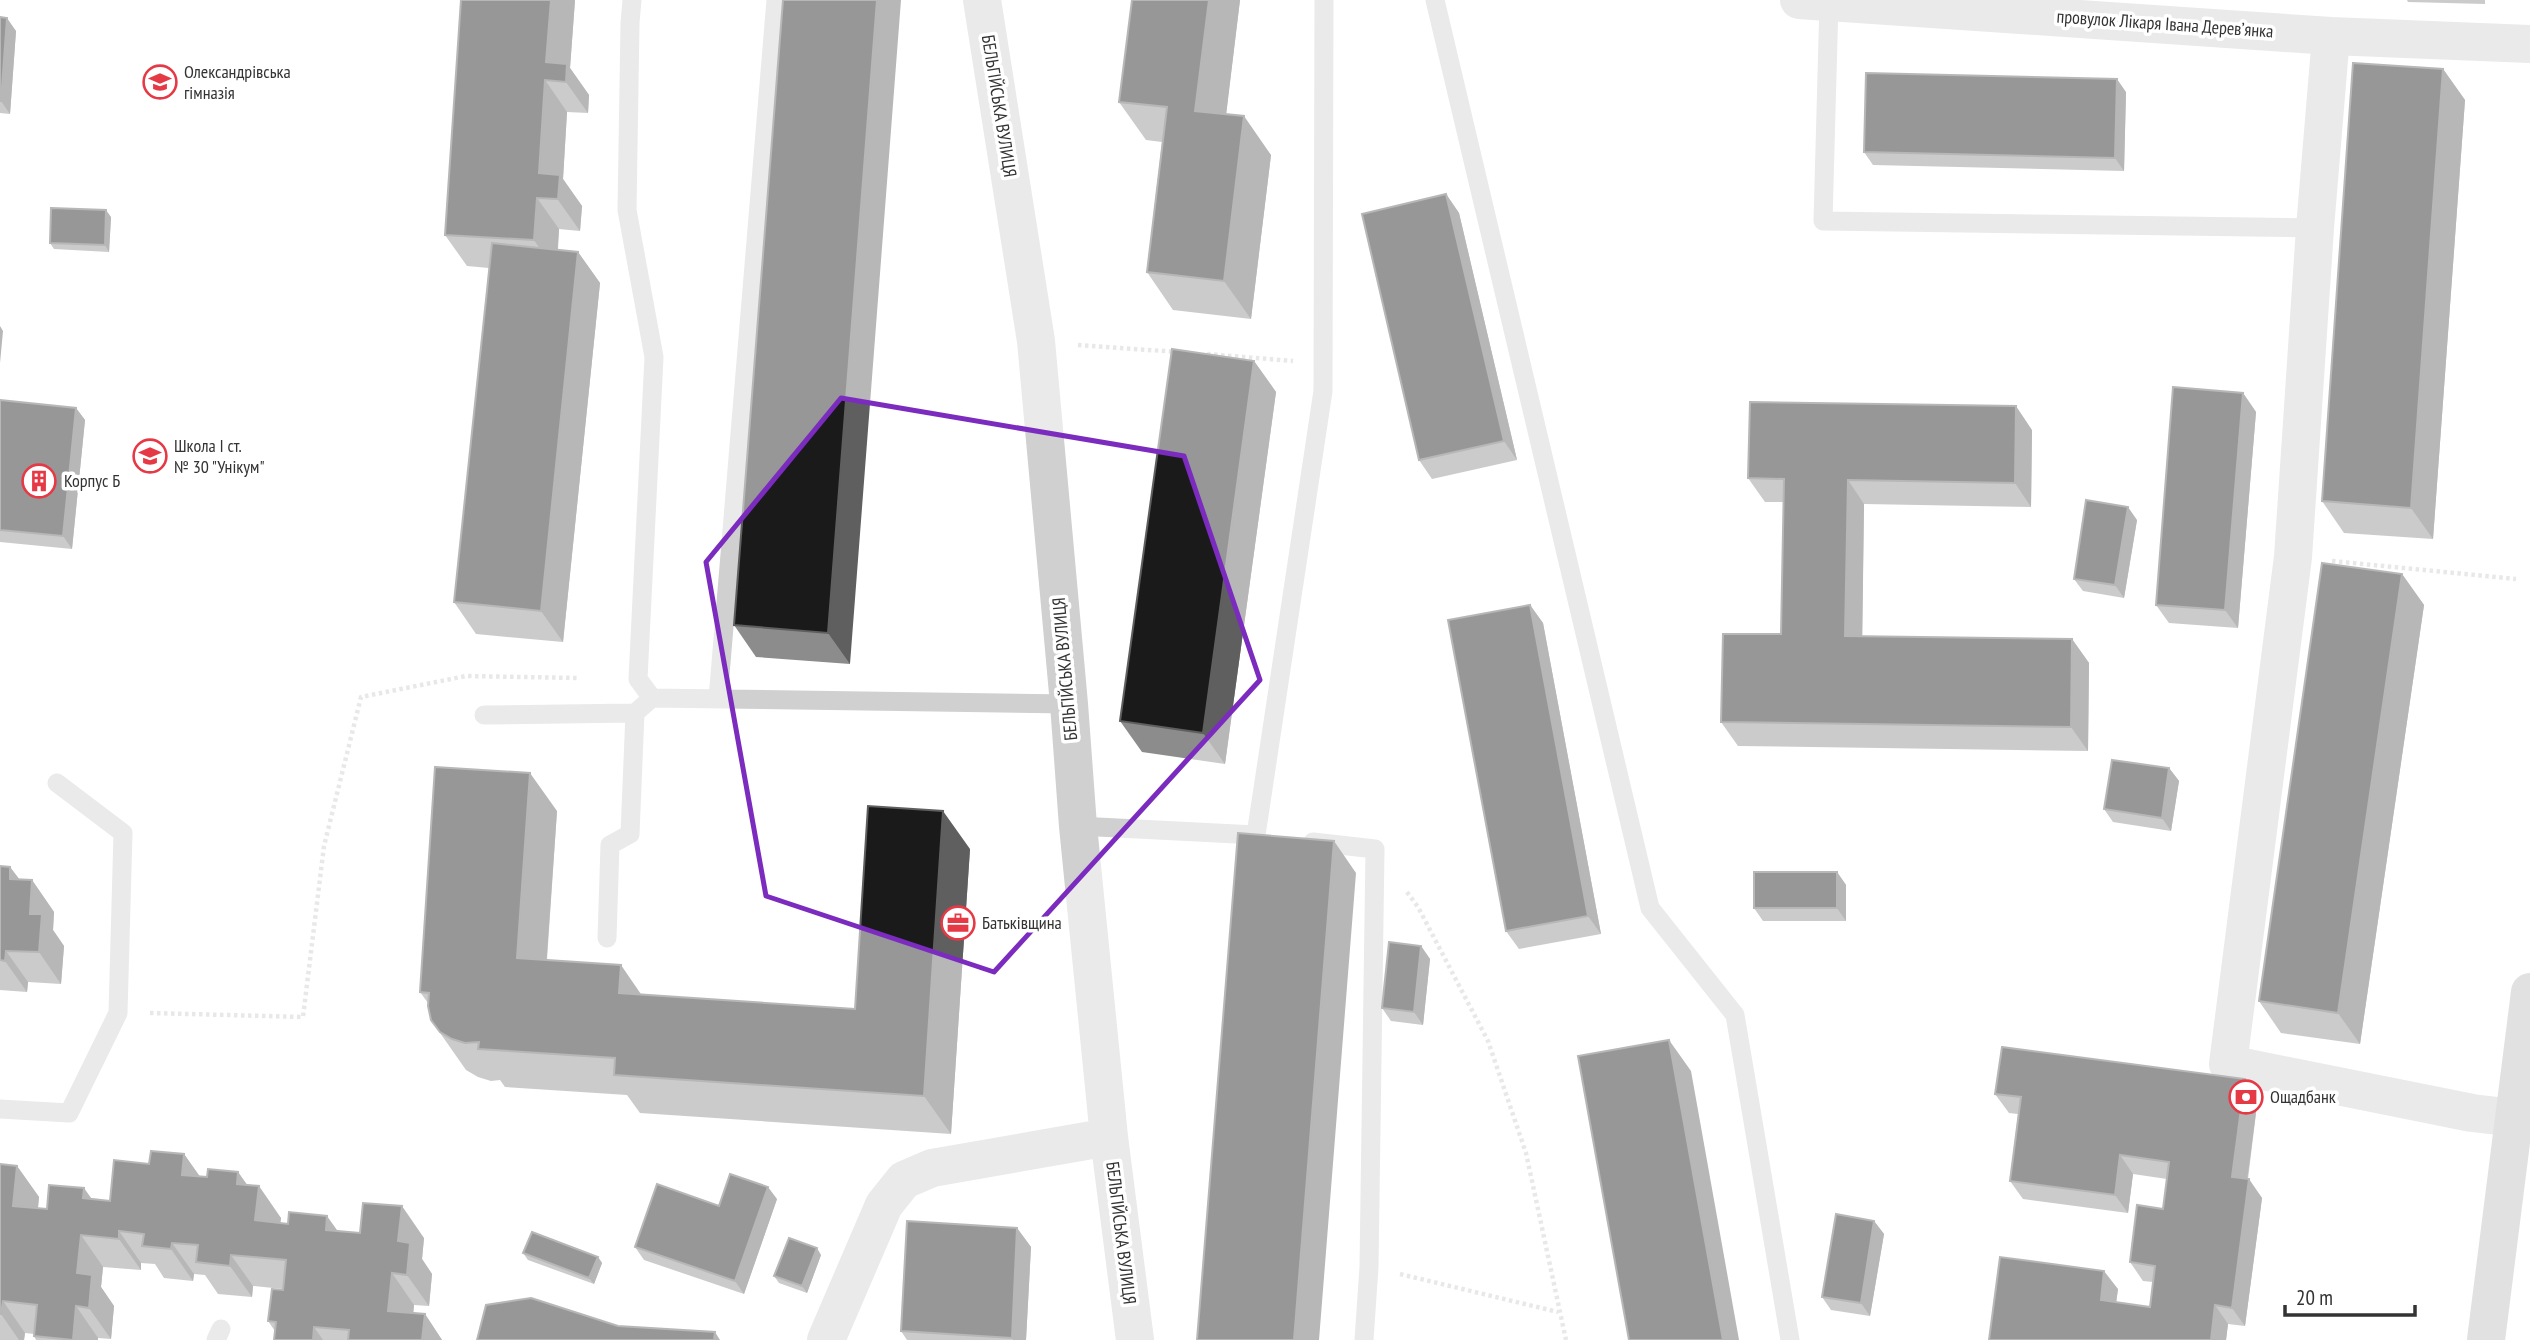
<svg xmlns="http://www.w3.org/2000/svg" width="2530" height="1340" viewBox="0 0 2530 1340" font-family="'PT Sans Narrow',sans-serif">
<rect width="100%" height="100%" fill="#fff"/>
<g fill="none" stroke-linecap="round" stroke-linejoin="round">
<!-- path -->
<path stroke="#cdcdcd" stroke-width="4.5" stroke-dasharray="3.5 3.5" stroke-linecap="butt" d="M1078,345L1178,352
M1207,354L1293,361
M2332,561L2516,579
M1407,892L1418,907L1488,1041L1526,1153L1566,1340
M150,1013L303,1017L324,846L361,697L466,676L578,678
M1400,1274L1558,1312"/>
<!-- lane -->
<path stroke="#d0d0d0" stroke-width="19" d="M632,0L630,23L627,210L654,357L638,679L652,698L1069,704
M1435,0L1650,908L1735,1015L1790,1340
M1829,2L1823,221L2315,228
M718,699L776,0
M484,715L635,713
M1078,826L1256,835L1323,391L1324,0
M1313,842L1375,849L1369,1267L1364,1340
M607,938L610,845L630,834L635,713L652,698
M0,1109L69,1113L118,1013L123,833L57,783
M216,1340L221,1329"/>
<!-- street -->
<path stroke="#d0d0d0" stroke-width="38" d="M982,0L1036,341L1069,704L1078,826L1109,1137L1135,1340
M1799,0L2331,36L2530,44
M2331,36L2315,228L2293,557L2228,1064L2472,1113L2515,1118
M826,1340L884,1205L904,1180L932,1168L1109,1137"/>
<!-- secondary -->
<path stroke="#bdbdbd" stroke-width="38" d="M2486,1340L2530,992"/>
</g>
<!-- wall -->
<path fill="#8c8c8c" d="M575,0L570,68L589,95L588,113L567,112L563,179L582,206L580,231L559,229L558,250L578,252L600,283L563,642L476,634L454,602L489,268L467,266L445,235Z
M783,0L850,664L756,657L734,625Z
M1132,0H1240L1226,114L1271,155L1251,319L1173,310L1147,272L1162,142L1146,140L1119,102Z
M2407,0H2485V4L2408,2Z
M0,17L16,31L10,114L0,113Z
M2443,69L2465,100L2433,539L2344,533L2322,501Z
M2126,92L2124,171L1873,165L1864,152Z
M1446,194L1459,213L1517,460L1432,479L1419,460Z
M111,217L109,252L54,249L50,243Z
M1254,361L1276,392L1225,764L1142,752L1120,721Z
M2243,393L2256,412L2238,628L2169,623L2156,605Z
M0,400L76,408L85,420L72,549L0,542Z
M2032,430L2031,507L1864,504L1862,636L2072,639L2089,663L2088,751L1738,746L1721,722L1781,634L1784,502H1765L1748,478Z
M2137,520L2124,598L2083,591L2074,579Z
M2402,574L2424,605L2360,1044L2281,1033L2259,1001Z
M1530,605L1543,623L1601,934L1519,949L1506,931Z
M2169,768L2179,781L2171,831L2113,822L2104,809Z
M557,811L547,960L641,995L855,1009L970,849L951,1134L640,1113L627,1095L505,1087L500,1080L491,1081L478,1077L466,1070L431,1020L428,1003L420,992Z
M0,866L10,867L20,880H32L54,912L53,930L64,946L61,984L28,982L27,992L0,990Z
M1837,872L1846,885V921H1763L1754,908Z
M1421,946L1430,959L1423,1025L1391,1021L1382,1008Z
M1995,1094L2258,1097L2248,1179L2262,1198L2245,1326L2228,1324L2226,1340H1989L2118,1289L2116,1302L2150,1307L2153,1282L2143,1281L2130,1262L2163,1209L2167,1179L2133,1174L2128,1213L2023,1199L2010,1181L2018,1114L2009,1113Z
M184,1154L199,1176L207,1177L238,1172L247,1185L281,1218L280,1223L337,1231L424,1238L422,1259L432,1274L429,1306L414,1305L413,1313L425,1314L442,1340H274L275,1331L268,1321L283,1289L253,1286L252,1297L218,1294L205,1275L194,1274L193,1281L164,1278L155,1264L141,1263V1270L103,1267L101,1287L114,1306L111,1339L98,1338V1340H36L34,1336V1334L25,1333L24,1340H0V1164L17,1166L39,1197L38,1208L47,1209L92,1199L110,1201L149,1164Z
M777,1199L744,1294L644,1260L635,1247L719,1206Z
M1874,1221L1884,1234L1870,1316L1831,1310L1822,1297Z
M1017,1228L1031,1247L1026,1340H907L901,1331Z
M523,1253L598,1257L602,1263L594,1284L528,1260Z
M821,1255L807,1293L779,1283L774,1276Z"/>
<!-- shaded-wall -->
<path fill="#5f5f5f" d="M551,0H575L570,68L589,95L588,113L566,82L546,62Z
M877,0H901L850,664L828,633Z
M1209,0H1240L1222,149L1195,111Z
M7,18L16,31L10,114L1,101Z
M2443,69L2465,100L2433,539L2411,508Z
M2117,79L2126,92L2124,171L2115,158Z
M545,80L567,112L563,179L582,206L580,231L539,173Z
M1244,116L1271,155L1251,319L1224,281Z
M1446,194L1459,213L1517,460L1504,441Z
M537,198L559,229L556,272L534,240Z
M106,210L111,217L109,252L105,245Z
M578,252L600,283L563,642L541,611Z
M0,326L3,331L0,363Z
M1254,361L1276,392L1225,764L1203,733Z
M2243,393L2256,412L2238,628L2225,610Z
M2016,406L2032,430L2031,507L2015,483Z
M76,408L85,420L72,549L63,536Z
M1848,480L1864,504L1862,660L1845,636Z
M2128,507L2137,520L2124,598L2115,585Z
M2402,574L2424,605L2360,1044L2338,1013Z
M1530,605L1543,623L1601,934L1588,916Z
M2072,639L2089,663L2088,751L2071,727Z
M2169,768L2179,781L2171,831L2162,818Z
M530,773L557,811L544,996L517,958Z
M943,811L970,849L951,1134L924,1096Z
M1334,841L1356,873L1319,1340H1294Z
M10,867L31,895L32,880L54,912L53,930L64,946L61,984L39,952L30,914L10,879Z
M1837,872L1846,885V921L1837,908Z
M1421,946L1430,959L1423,1025L1414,1012Z
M6,951L28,982L27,992L5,961Z
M621,965L647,1003L619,993Z
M1669,1040L1691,1071L1739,1340H1723Z
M2245,1079L2258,1097L2245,1196L2232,1177Z
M184,1154L206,1185L182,1175Z
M2120,1155L2133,1174L2128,1213L2115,1195Z
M17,1166L39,1197L35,1237L13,1206Z
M238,1172L257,1199L259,1186L281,1218L277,1252L255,1220L237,1184Z
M2249,1179L2262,1198L2245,1326L2232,1308Z
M768,1187L777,1199L744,1294L735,1281Z
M84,1188L106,1219L83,1198Z
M402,1206L424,1238L422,1259L432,1274L429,1306L407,1275L398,1241Z
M327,1216L349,1247L326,1230Z
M1874,1221L1884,1234L1870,1316L1861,1303Z
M1017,1228L1031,1247L1026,1340H1013L1012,1338Z
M119,1231L141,1263V1270L119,1239Z
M81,1235L103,1267L101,1287L114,1306L111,1339L89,1308L77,1273Z
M172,1243L194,1274L193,1281L171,1249Z
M817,1248L821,1255L807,1293L802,1286Z
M231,1255L253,1286L252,1297L230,1266Z
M598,1257L602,1263L594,1284L589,1278Z
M2104,1271L2118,1289L2114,1319L2101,1300Z
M392,1273L414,1305L411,1340L388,1311Z
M3,1301L25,1333L24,1340H19L1,1314Z
M2215,1305L2228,1324L2226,1340H2211Z
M76,1306L98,1338V1340H73Z
M425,1314L442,1340H422Z
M314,1327L323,1340H313Z
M715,1332L720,1340H714Z"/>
<!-- building -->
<path fill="#1a1a1a" stroke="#5f5f5f" stroke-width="2" d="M461,0H551L546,62L567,64L566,82L545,80L539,173L560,175L558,199L537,198L534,240L445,235Z
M783,0H877L828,633L734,625Z
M1132,0H1209L1195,111L1244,116L1224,281L1147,272L1167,107L1119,102Z
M0,17L7,18L1,101H0Z
M2353,63L2443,69L2411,508L2322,501Z
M1866,73L2117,79L2115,158L1864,152Z
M1446,194L1504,441L1419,460L1362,214Z
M51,208L106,210L105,245L50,243Z
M492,243L578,252L541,611L454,602Z
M1172,349L1254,361L1203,733L1120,721Z
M2173,387L2243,393L2225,610L2156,605Z
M0,400L76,408L63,536L0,530Z
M1750,402L2016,406L2015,483L1848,480L1845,636L2072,639L2071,727L1721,722L1723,634H1781L1784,479L1748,478Z
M2086,500L2128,507L2115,585L2074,579Z
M2322,563L2402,574L2338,1013L2259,1001Z
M1530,605L1588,916L1506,931L1448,620Z
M2112,760L2169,768L2162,818L2104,809Z
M435,767L530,773L517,958L621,965L619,993L855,1009L868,806L943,811L924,1096L614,1075L615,1058L478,1049L479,1042L465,1043L452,1039L440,1032L431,1020L428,1006L429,993L420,992Z
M1238,833L1334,841L1294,1340H1197Z
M0,866L10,867V879L32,880L30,914H42L39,952L6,951L5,961L0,960Z
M1754,872H1837V908H1754Z
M1389,942L1421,946L1414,1012L1382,1008Z
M1669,1040L1723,1340H1629L1578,1056Z
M2002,1047L2245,1079L2232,1177L2249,1179L2232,1308L2215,1305L2211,1340H1989L2000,1257L2104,1271L2101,1300L2150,1307L2155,1266L2130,1262L2137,1205L2163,1209L2169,1162L2120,1155L2115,1195L2010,1181L2021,1097L1995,1094Z
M151,1151L184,1154L182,1175L207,1177L208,1169L238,1172L237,1184L259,1186L255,1220L288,1224L289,1212L327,1216L326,1230L360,1233L363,1203L402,1206L398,1241L410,1243L407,1275L392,1273L388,1311L425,1314L422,1340H348L349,1330L314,1327L313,1340H274L276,1322L268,1321L272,1289L283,1290L286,1260L231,1255L230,1266L196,1262L198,1245L172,1243L171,1249L142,1246L144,1234L119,1231V1239L81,1235L77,1273L92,1275L89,1308L76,1306L73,1340L34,1336L37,1305L3,1301L1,1314H0V1164L17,1166L13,1206L47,1209L49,1185L84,1188L83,1198L110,1201L114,1160L149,1164Z
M730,1174L768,1187L735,1281L635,1247L657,1184L719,1206Z
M1836,1214L1874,1221L1861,1303L1822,1297Z
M907,1221L1017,1228L1012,1338L901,1331Z
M532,1232L598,1257L589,1278L523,1253Z
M789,1238L817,1248L802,1286L774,1276Z
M531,1298L618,1326L715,1332L714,1340H477L486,1305Z"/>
<!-- marked area -->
<path d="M0 0H2530V1340H0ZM841,398L1184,456L1260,680L994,972L766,896L706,562Z" fill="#fff" fill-opacity=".55" fill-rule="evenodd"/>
<path fill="none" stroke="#7b2cbf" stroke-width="5" stroke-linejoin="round" d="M841,398L1184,456L1260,680L994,972L766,896L706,562Z"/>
<!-- icons -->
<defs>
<symbol id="school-ring" viewBox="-11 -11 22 22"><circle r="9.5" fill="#fff" stroke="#e63946" stroke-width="1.5"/><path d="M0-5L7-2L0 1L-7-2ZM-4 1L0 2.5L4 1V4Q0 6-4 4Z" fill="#e63946"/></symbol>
<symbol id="building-ring" viewBox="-11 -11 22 22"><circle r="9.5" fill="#fff" stroke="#e63946" stroke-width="1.5"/><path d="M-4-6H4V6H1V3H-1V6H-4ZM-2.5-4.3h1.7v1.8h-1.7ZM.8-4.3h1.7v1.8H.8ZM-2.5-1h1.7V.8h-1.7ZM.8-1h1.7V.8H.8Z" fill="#e63946"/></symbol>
<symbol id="office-ring" viewBox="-11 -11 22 22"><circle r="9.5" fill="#fff" stroke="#e63946" stroke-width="1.5"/><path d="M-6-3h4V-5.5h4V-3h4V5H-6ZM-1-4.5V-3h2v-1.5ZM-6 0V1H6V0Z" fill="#e63946"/></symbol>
<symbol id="bank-ring" viewBox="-11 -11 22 22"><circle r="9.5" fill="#fff" stroke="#e63946" stroke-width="1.5"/><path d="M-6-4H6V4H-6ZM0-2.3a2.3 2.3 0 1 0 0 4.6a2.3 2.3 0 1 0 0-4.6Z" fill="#e63946"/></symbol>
</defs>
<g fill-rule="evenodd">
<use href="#school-ring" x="141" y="63" width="38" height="38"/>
<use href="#school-ring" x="131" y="437" width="38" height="38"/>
<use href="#building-ring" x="20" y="462" width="38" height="38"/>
<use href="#office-ring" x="939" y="904" width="38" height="38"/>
<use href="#bank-ring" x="2227" y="1078" width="38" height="38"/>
</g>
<g text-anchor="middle" stroke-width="7" stroke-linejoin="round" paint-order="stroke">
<!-- street labels -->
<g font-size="18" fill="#333" stroke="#fff">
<text transform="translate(2165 24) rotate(4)" y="6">провулок Лікаря Івана Деревʼянка</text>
<text transform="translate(999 106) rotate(81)" y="6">БЕЛЬГІЙСЬКА ВУЛИЦЯ</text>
<text transform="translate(1065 669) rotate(-95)" y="6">БЕЛЬГІЙСЬКА ВУЛИЦЯ</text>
<text transform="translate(1121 1233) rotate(83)" y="6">БЕЛЬГІЙСЬКА ВУЛИЦЯ</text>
</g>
<!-- poi labels -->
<g font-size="18" fill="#333" stroke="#fff" text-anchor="start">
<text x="184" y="78">Олександрівська<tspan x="184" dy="21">гімназія</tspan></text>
<text x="174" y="452">Школа І ст.<tspan x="174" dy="21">№ 30 "Унікум"</tspan></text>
<text x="64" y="487">Корпус Б</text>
<text x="982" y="929">Батьківщина</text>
<text x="2270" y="1103">Ощадбанк</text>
</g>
</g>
<!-- scale -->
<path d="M2285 1305v10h130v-10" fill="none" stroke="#333333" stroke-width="3.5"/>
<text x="2296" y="1305" font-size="21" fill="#333333" stroke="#ffffff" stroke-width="5" paint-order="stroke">20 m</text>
</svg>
